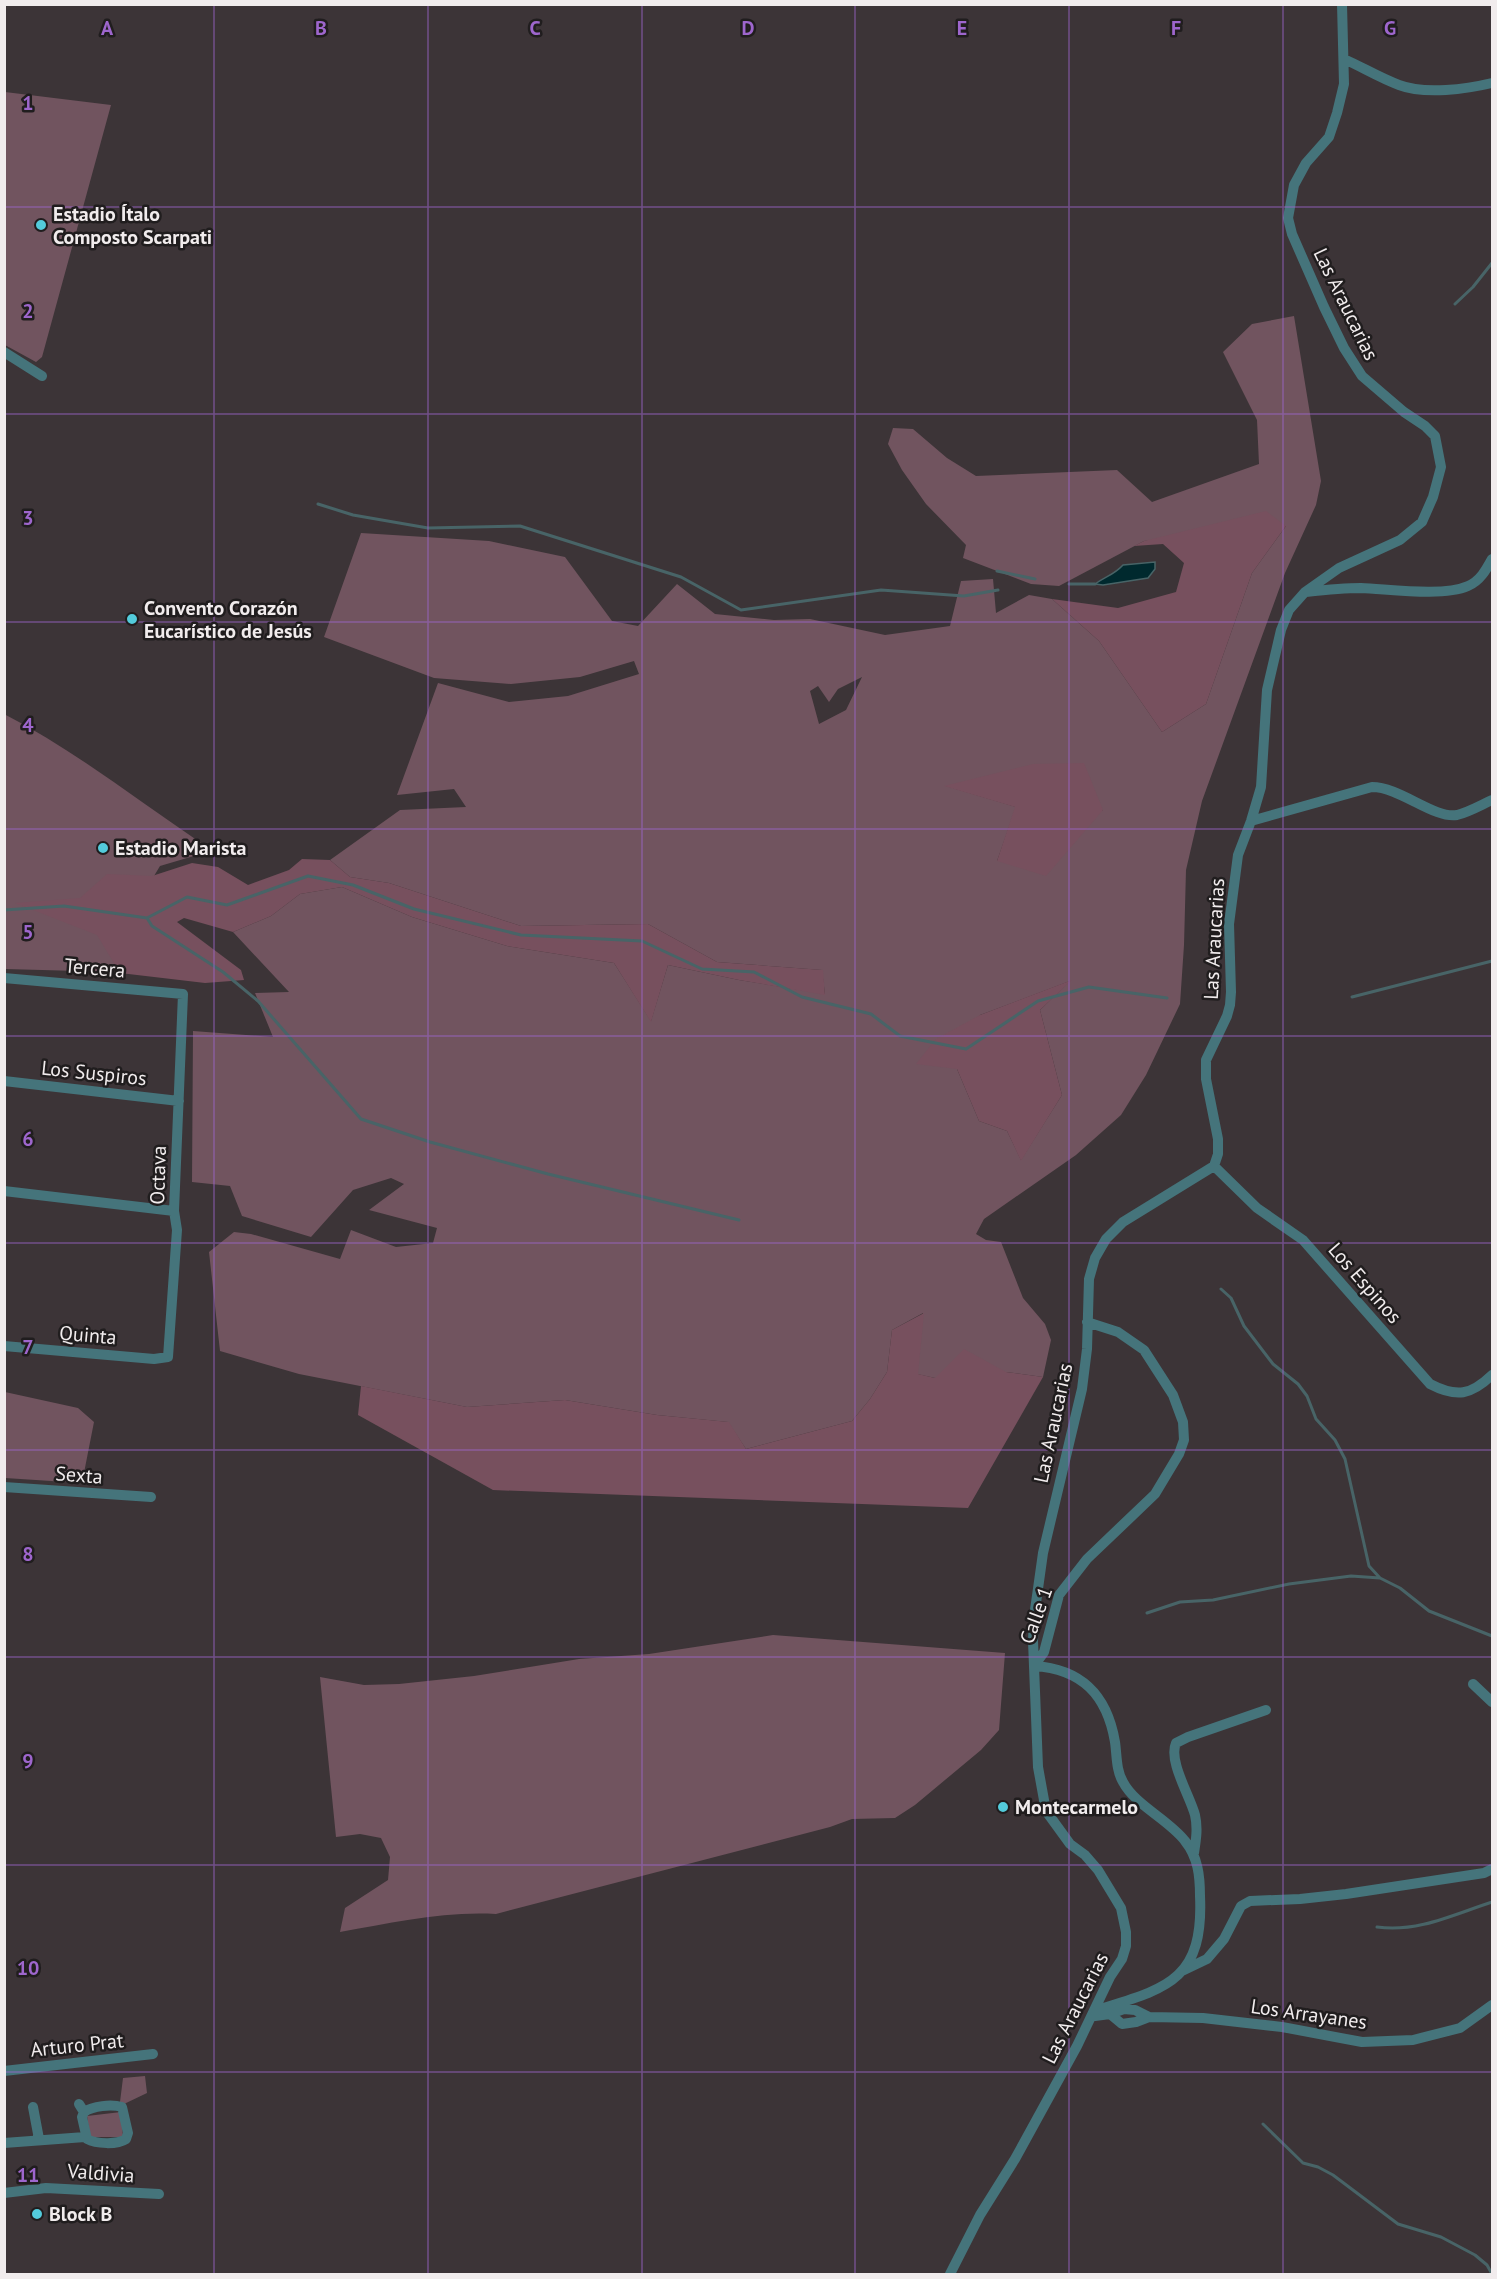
<svg xmlns="http://www.w3.org/2000/svg" width="1497" height="2279" viewBox="0 0 1497 2279" font-family="'PT Sans',sans-serif">
<rect width="100%" height="100%" fill="#3c3437"/>
<!-- green -->
<path fill="#71545f" fill-rule="evenodd" d="M5,92L111,105L42,357L36,362L5,345Z
M1294,316L1321,481L1316,505L1285,573L1202,801L1186,870L1184,945L1180,1004L1146,1075L1121,1115L1076,1155L984,1219L976,1234L986,1240L1001,1242L1023,1298L1045,1324L1051,1340L1043,1377L1006,1372L935,1378L917,1374L923,1313L892,1330L887,1372L870,1399L852,1421L746,1449L728,1422L657,1415L565,1400L467,1407L299,1374L220,1351L209,1252L234,1232L251,1234L340,1259L351,1230L396,1247L433,1243L437,1228L369,1210L404,1184L391,1178L353,1190L311,1237L242,1216L230,1186L192,1182L193,1031L273,1037L255,993L289,992L233,932L271,916L300,894L342,887L412,917L507,946L614,963L651,1021L668,965L739,980L825,994L822,970L717,962L648,924L521,926L389,883L350,877L330,860L400,810L466,807L454,789L397,795L438,683L509,702L568,696L639,674L634,661L580,677L511,684L434,678L324,637L361,533L489,541L565,557L612,621L638,626L677,584L715,614L774,620L810,619L885,635L950,626L961,581L993,579L996,613L1029,595L1052,599L1099,641L1162,732L1206,704L1252,573L1286,526L1144,541L1059,586L1031,584L963,558L966,545L926,504L902,470L888,444L893,428L913,429L947,458L976,476L1117,470L1152,502L1259,464L1257,420L1223,352L1252,324ZM862,677L846,710L819,724L810,691L818,686L829,702L838,689ZM946,786L1103,810L997,861L1016,807ZM1070,981L1040,1010L1062,1095L1021,1160L1007,1131L979,1121L957,1069L980,1015Z
M4,714C74,750 136,799 201,843L204,853L160,866L142,896L115,972L5,969Z
M5,1392L78,1408L94,1422L82,1483L5,1478Z
M773,1635L1005,1653L999,1730L981,1750L915,1805L895,1818L852,1819L830,1827L496,1914C443,1911 392,1923 340,1932L345,1908L388,1880L390,1857L381,1838L360,1834L336,1837L320,1677L364,1685L399,1684L474,1676L579,1659L649,1654Z
M145,2076L147,2093L124,2104L120,2102L123,2078Z
M121,2112L123,2137H90L87,2116Z"/>
<!-- forest -->
<path fill="#77505e" d="M1266,511L1286,526L1252,573L1206,704L1162,732L1099,641L1052,599L1118,608L1176,592L1184,563L1163,544L1134,546L1144,541Z
M1084,763L1103,810L1046,876L997,861L1015,807L944,786L1033,764Z
M302,859L330,860L350,877L389,883L521,926L648,924L717,962L823,970L825,995L739,980L668,965L651,1022L614,963L507,946L412,917L342,887L300,894L271,916L233,932L184,918L177,922L241,970L244,980L205,983L120,973L97,935L15,903L80,898L107,874L152,876L192,863L218,867L248,885L289,870Z
M1072,980L1040,1010L1062,1095L1021,1161L1007,1131L979,1121L957,1069L916,1064L936,1039L980,1015Z
M924,1313L918,1374L935,1378L964,1349L1006,1372L1043,1377L968,1508L493,1490L358,1415L361,1386L467,1407L565,1400L657,1415L729,1422L746,1449L852,1421L870,1399L887,1372L892,1330Z"/>
<!-- water -->
<path fill="#00292e" stroke="#486467" stroke-width="1.5" d="M1155,562V569L1148,578L1103,585L1095,584C1106,576 1114,575 1123,565Z"/>
<g fill="none" stroke-linecap="round" stroke-linejoin="round">
<!-- stream -->
<path stroke="#486467" stroke-width="3" d="M1455,304L1473,287L1492,263
M318,504L353,515L428,528L520,526L681,577L741,610L881,590L964,596L998,590
M997,571L1035,579
M1069,584H1095
M4,910L64,906L147,918L187,897L227,905L308,876L353,885L414,909L521,935L642,941L702,969L754,972L802,997L871,1014L900,1036L966,1049L1038,1001L1089,987L1167,998
M147,918L152,926L223,972L258,1001L361,1119L430,1142L548,1174L739,1220
M1352,997L1492,961
M1221,1289L1231,1298L1244,1326L1273,1364L1298,1384L1307,1396L1316,1419L1335,1440L1345,1459L1369,1566L1380,1578
M1147,1613L1180,1602L1213,1600L1289,1584L1351,1576L1380,1578L1400,1588L1429,1611L1492,1636
M1377,1927C1417,1933 1455,1914 1492,1902
M1263,2124L1303,2163L1318,2167L1333,2175L1398,2224L1441,2237L1475,2255L1487,2265L1492,2274"/>
<!-- minor -->
<path stroke="#45747b" stroke-width="10" d="M1344,59C1362,67 1380,78 1399,85C1425,95 1467,89 1492,83
M4,352L42,376
M1306,592C1324,590 1343,588 1361,588C1389,589 1443,597 1468,586C1480,581 1486,570 1492,559
M1251,821L1372,787C1400,787 1434,819 1457,815C1469,812 1481,805 1492,800
M4,978L183,994L174,1211L177,1230L168,1357L154,1359L4,1346
M4,1081L179,1101
M1214,1166L1257,1208L1303,1240L1430,1384C1457,1398 1471,1395 1492,1375
M4,1191L174,1211
M1087,1322L1118,1332L1144,1350L1173,1395L1183,1422L1184,1440L1179,1454L1155,1494L1087,1559L1059,1595L1044,1652L1034,1666C1082,1669 1107,1695 1115,1742C1117,1756 1116,1770 1123,1782C1135,1805 1169,1820 1185,1841C1198,1857 1200,1876 1200,1896C1204,1983 1164,1989 1094,2011
M4,1487L151,1497
M1473,1684L1492,1702
M1194,1853C1196,1840 1198,1828 1195,1815C1190,1796 1168,1761 1176,1743L1188,1737L1266,1710
M1184,1970L1207,1959L1224,1939L1241,1906L1250,1901L1300,1899L1346,1894L1484,1873L1492,1869
M1110,2014L1122,2024L1136,2022L1149,2017
M1095,2016L1110,2014L1124,2009L1135,2010L1149,2017L1203,2018L1282,2027L1362,2042L1413,2040L1460,2028L1492,2005
M4,2071L153,2054
M79,2104L84,2112L82,2117L87,2139C96,2144 117,2145 126,2139L128,2133L122,2107C111,2104 93,2106 84,2112
M33,2107L39,2139
M4,2143L85,2137
M4,2193L46,2188L159,2194
M950,2274L980,2215L1015,2159L1077,2046L1110,1977L1122,1959L1126,1946V1932L1121,1908L1098,1870L1085,1855L1070,1844L1046,1811L1038,1767L1033,1641L1034,1617L1043,1553L1082,1389L1087,1349L1089,1279L1095,1258L1106,1239L1123,1222L1214,1166L1218,1154V1139L1206,1079V1060L1227,1016L1230,1005L1231,992L1229,924L1238,855L1251,821L1261,787L1267,690L1281,630L1289,610L1305,592L1339,568L1400,540L1422,522L1433,497L1441,467L1435,436L1425,426L1404,412L1362,376L1344,348L1324,307L1292,234L1288,218L1294,185L1306,163L1329,137L1337,113L1344,84L1342,4"/>
</g>
<!-- grid -->
<path fill="none" stroke="#9e66cd" stroke-width="1.5" stroke-opacity="0.55" d="M214,4V2274M428,4V2274M642,4V2274M855,4V2274M1069,4V2274M1283,4V2274M4,207H1492M4,414H1492M4,622H1492M4,829H1492M4,1036H1492M4,1243H1492M4,1450H1492M4,1657H1492M4,1865H1492M4,2072H1492"/>
<!-- markers -->
<g fill="#53cbdb" stroke="#201d1e" stroke-width="2">
<circle cx="41" cy="225" r="6"/>
<circle cx="132" cy="619" r="6"/>
<circle cx="103" cy="848" r="6"/>
<circle cx="1003" cy="1807" r="6"/>
<circle cx="37" cy="2214" r="6"/>
</g>
<g text-anchor="middle" stroke-width="5" stroke-linejoin="round" paint-order="stroke">
<!-- poi labels -->
<g font-size="20" font-weight="bold" fill="#f1eced" stroke="#201d1e" text-anchor="start">
<text x="53" y="221">Estadio Ítalo<tspan x="53" dy="23">Composto Scarpati</tspan></text>
<text x="144" y="615">Convento Corazón<tspan x="144" dy="23">Eucarístico de Jesús</tspan></text>
<text x="115" y="855">Estadio Marista</text>
<text x="1015" y="1814">Montecarmelo</text>
<text x="49" y="2221">Block B</text>
</g>
<!-- street labels -->
<g font-size="20" fill="#f1eced" stroke="#201d1e">
<text transform="translate(1346 304) rotate(64)" y="7">Las Araucarias</text>
<text transform="translate(1214 939) rotate(-87)" y="7">Las Araucarias</text>
<text transform="translate(95 968) rotate(5)" y="7">Tercera</text>
<text transform="translate(94 1073) rotate(6)" y="7">Los Suspiros</text>
<text transform="translate(158 1175) rotate(-88)" y="7">Octava</text>
<text transform="translate(1365 1283) rotate(49)" y="7">Los Espinos</text>
<text transform="translate(88 1335) rotate(5)" y="7">Quinta</text>
<text transform="translate(1053 1423) rotate(-78)" y="7">Las Araucarias</text>
<text transform="translate(79 1475) rotate(4)" y="7">Sexta</text>
<text transform="translate(1036 1615) rotate(-70)" y="7">Calle 1</text>
<text transform="translate(1075 2008) rotate(-63)" y="7">Las Araucarias</text>
<text transform="translate(1309 2014) rotate(8)" y="7">Los Arrayanes</text>
<text transform="translate(77 2045) rotate(-6)" y="7">Arturo Prat</text>
<text transform="translate(101 2173) rotate(4)" y="7">Valdivia</text>
</g>
</g>
<g font-size="20" text-anchor="middle" font-weight="bold" fill="#9e66cd" stroke="#201d1e" stroke-width="5" stroke-linejoin="round" paint-order="stroke">
<text x="107" y="35">A</text>
<text x="321" y="35">B</text>
<text x="535" y="35">C</text>
<text x="748" y="35">D</text>
<text x="962" y="35">E</text>
<text x="1176" y="35">F</text>
<text x="1390" y="35">G</text>
<text x="28" y="110">1</text>
<text x="28" y="318">2</text>
<text x="28" y="525">3</text>
<text x="28" y="732">4</text>
<text x="28" y="939">5</text>
<text x="28" y="1146">6</text>
<text x="28" y="1354">7</text>
<text x="28" y="1561">8</text>
<text x="28" y="1768">9</text>
<text x="28" y="1975">10</text>
<text x="28" y="2182">11</text>
</g>
<!-- border -->
<rect width="1497" height="2279" fill="none" stroke="#f1eced" stroke-width="12"/>
</svg>
